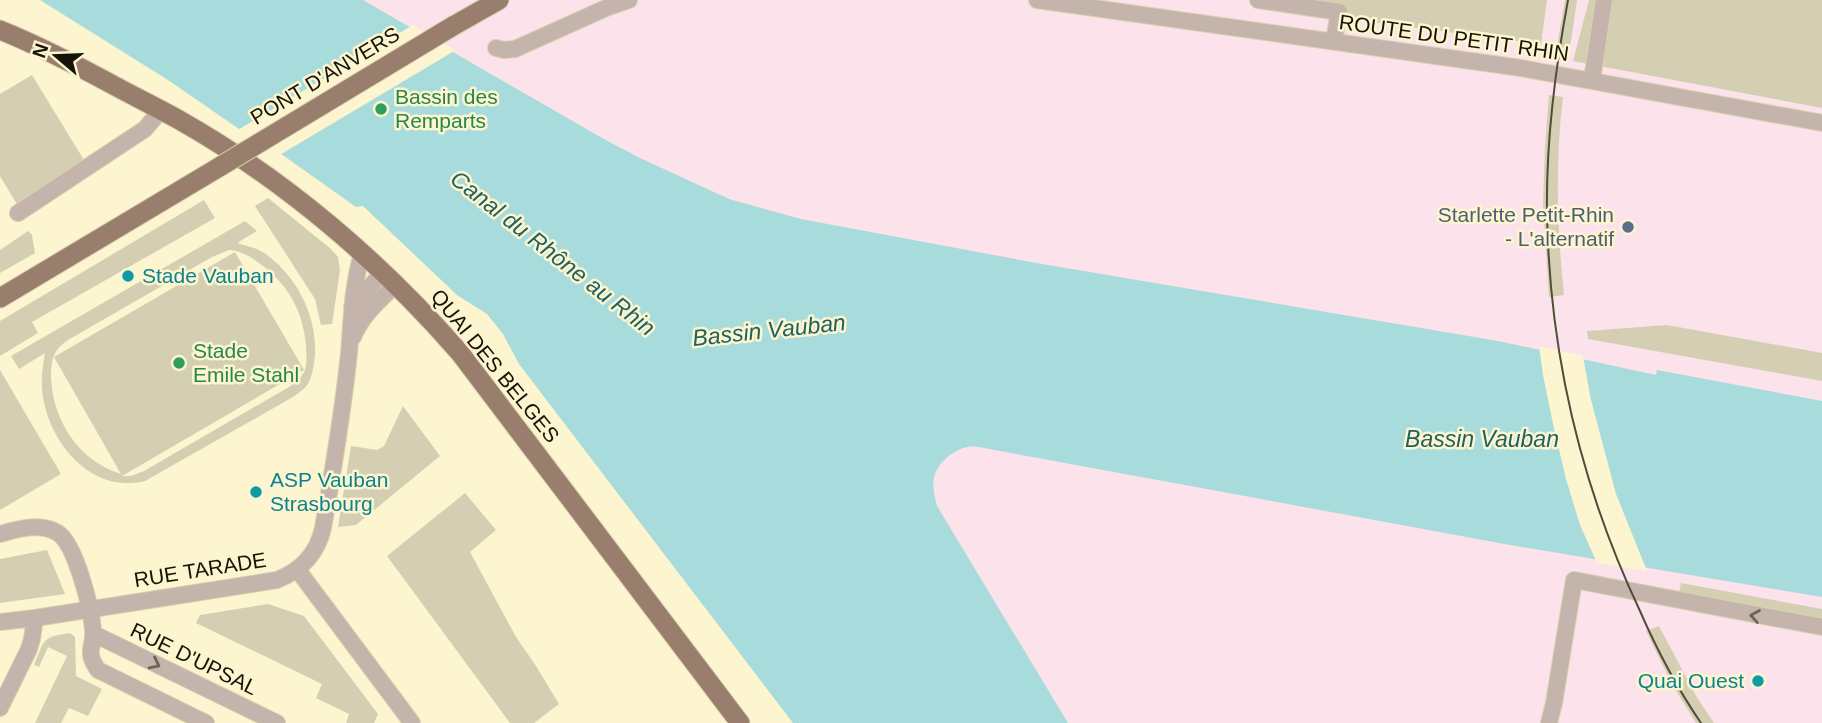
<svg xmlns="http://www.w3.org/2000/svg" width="1822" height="723" viewBox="0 0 1822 723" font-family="Arial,sans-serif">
<rect width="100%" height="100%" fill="#fcf5cf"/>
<!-- industrial -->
<path fill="#fce2eb" d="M363,0H1822V723H1068L937,506L933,490L934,478L640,158L602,138Z"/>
<!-- green -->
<path fill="#d4cfb2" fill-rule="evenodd" d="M1286,0H1547L1541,44L1285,11Z
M1565,0H1577L1569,54L1556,52Z
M1589,0H1822V108L1573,61Z
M32,75L87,165L18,206L0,176V94Z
M1549,95L1563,97C1555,163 1557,229 1564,295L1549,297L1543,204L1545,146Z
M268,198L331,249L338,257L340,270L332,324L321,325L315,299L255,206Z
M204,200L215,218L32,322L38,333L0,356V321Z
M245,221L257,231L237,243C247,246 258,248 267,255C298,278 317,317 315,355C314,363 313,374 309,382C306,388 299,393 293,397L145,481C95,494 53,448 44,402C40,385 42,369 45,353L19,369L11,356ZM229,250C242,251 253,258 263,266C289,286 303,312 306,345C306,354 308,364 304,372C301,378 294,383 289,387L144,471L131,476H122L304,370L235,252L54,357L121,474C79,461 53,421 51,378C51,360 53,350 68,340L212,257Z
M28,231L32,235L35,253L0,273V250Z
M1667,325L1822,353V381L1588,339L1587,331Z
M0,370L61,474L0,510Z
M403,406L440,456L356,525L338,527L351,446L377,450L384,446Z
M465,493L496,530L470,552L516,637L536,666L559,704L534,723H510L387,556Z
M47,550L65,594L0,603V559Z
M1681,583L1822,609V622L1678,597Z
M268,604L304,616L378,714L374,723H346L349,714L316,698L322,684L196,623L200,615Z
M1659,626L1696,696L1714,723H1696L1672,684L1646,631Z
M70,633L75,637L76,676L102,689L88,716L69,708L61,723H35L67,656L48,647L39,667L34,665C45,639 42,637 70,633Z"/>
<!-- water -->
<path fill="#a8dbdb" d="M40,0H363L602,138L640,158L729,199L801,219L1042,264L1498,341L1656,375L1657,370L1822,401V597L1510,545L984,448C979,447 972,446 967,447C953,450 937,463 934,478C932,487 935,497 937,506L1068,723H793L519,364L503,334L487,314L457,295L363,206L356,207L284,156L242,131L168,80Z"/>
<!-- pier -->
<path fill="#fcf5cf" d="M413,25L456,50L278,156L236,131Z
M1539,346L1583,356L1591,400L1616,494L1647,571L1597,563L1580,525L1566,479L1553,424L1543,375Z"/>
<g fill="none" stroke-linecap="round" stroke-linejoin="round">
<defs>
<path id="minor" d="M1037,0L1521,68L1822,123
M1258,0L1339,12L1334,41
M496,48L504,50L515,49L606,8L629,0
M1592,80L1604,0
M18,213L145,129L161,110
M352,307L383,272
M353,337C362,315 379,301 395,285
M0,534C18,529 41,522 58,533C76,545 91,608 93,629C95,648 84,650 98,670L206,723
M297,569L412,723
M0,622L35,618L277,580C302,570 317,554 323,528C333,471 343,411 349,353C352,318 352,288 362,253
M94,634L277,723
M0,708L29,649L32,639L35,618
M1549,723L1554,703L1574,580L1822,627"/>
<path id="major" d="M453,26L499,0
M0,30C40,46 78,66 115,86C137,98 160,109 181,121C285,180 381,262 460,353L740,723
M0,298L221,166"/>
</defs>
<!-- minor casing -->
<use href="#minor" stroke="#d7d1af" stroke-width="18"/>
<!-- major casing -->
<use href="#major" stroke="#d7d1af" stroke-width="21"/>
<!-- minor -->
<use href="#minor" stroke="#c4b4ab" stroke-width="16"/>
<!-- major -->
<use href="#major" stroke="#9a7e6d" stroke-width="19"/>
<!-- tram -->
<path stroke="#504d39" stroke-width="2" d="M1568,0C1555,70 1546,140 1547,211C1549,350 1581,486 1640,611C1657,650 1677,688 1701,723"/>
<defs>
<path id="major-bridge" d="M221,166L453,26"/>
</defs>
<!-- major-bridge casing -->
<use href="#major-bridge" stroke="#d7d1af" stroke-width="21" stroke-linecap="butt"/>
<!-- major-bridge -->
<use href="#major-bridge" stroke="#9a7e6d" stroke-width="19"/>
</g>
<!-- one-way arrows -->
<defs><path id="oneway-chevron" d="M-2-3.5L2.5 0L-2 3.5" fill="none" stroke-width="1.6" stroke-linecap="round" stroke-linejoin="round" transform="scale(1.75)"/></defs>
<g stroke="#6d6459">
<use href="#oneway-chevron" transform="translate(1755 616) rotate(-170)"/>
<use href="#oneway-chevron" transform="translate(155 664) rotate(26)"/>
</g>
<!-- markers -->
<g fill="#2e9e5b" stroke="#fcf5cf" stroke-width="2.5">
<circle cx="381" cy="109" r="7"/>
<circle cx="179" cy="363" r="7"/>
</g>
<circle fill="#5c6f8a" stroke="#fcf5cf" stroke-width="2.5" cx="1628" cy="227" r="7"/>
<g fill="#0f9aa8" stroke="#fcf5cf" stroke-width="2.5">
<circle cx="128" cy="276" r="7"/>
<circle cx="256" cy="492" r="7"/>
<circle cx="1758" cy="681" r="7"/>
</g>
<g text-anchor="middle" stroke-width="5" stroke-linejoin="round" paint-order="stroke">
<!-- street labels -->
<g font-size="21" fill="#161407" stroke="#fcf5cf">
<text transform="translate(1454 38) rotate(8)" y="7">ROUTE DU PETIT RHIN</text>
<text transform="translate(325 76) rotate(-31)" y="7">PONT D'ANVERS</text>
<text transform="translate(495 366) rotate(51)" y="7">QUAI DES BELGES</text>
<text transform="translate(200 570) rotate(-9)" y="7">RUE TARADE</text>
<text transform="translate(194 659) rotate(26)" y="7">RUE D'UPSAL</text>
</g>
<!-- leisure labels -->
<g font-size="21" fill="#27864d" stroke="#fcf5cf" text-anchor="start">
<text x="395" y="104">Bassin des<tspan x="395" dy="24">Remparts</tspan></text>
<text x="193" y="358">Stade<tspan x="193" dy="24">Emile Stahl</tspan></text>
</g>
<!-- service labels -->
<g font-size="21" fill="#4e5e75" stroke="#fcf5cf" text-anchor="end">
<text x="1614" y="222">Starlette Petit-Rhin<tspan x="1614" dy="24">- L'alternatif</tspan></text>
</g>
<!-- culture labels -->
<g font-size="21" fill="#0d838f" stroke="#fcf5cf" text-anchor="start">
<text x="142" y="283">Stade Vauban</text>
<text x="270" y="487">ASP Vauban<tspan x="270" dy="24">Strasbourg</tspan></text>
<text x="1744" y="688" text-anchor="end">Quai Ouest</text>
</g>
<!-- water labels -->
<g font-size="23" font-style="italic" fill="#1e6263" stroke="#fcf5cf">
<text transform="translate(553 253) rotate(38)" y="8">Canal du Rhône au Rhin</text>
<text transform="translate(769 330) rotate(-6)" y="8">Bassin Vauban</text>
<text x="1482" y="447">Bassin Vauban</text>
</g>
</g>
<!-- north arrow -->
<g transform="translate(56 56) rotate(289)" stroke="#fcf5cf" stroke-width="5" paint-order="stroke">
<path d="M0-5L12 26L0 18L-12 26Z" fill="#161407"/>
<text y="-10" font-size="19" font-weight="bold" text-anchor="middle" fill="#161407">N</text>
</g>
</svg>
